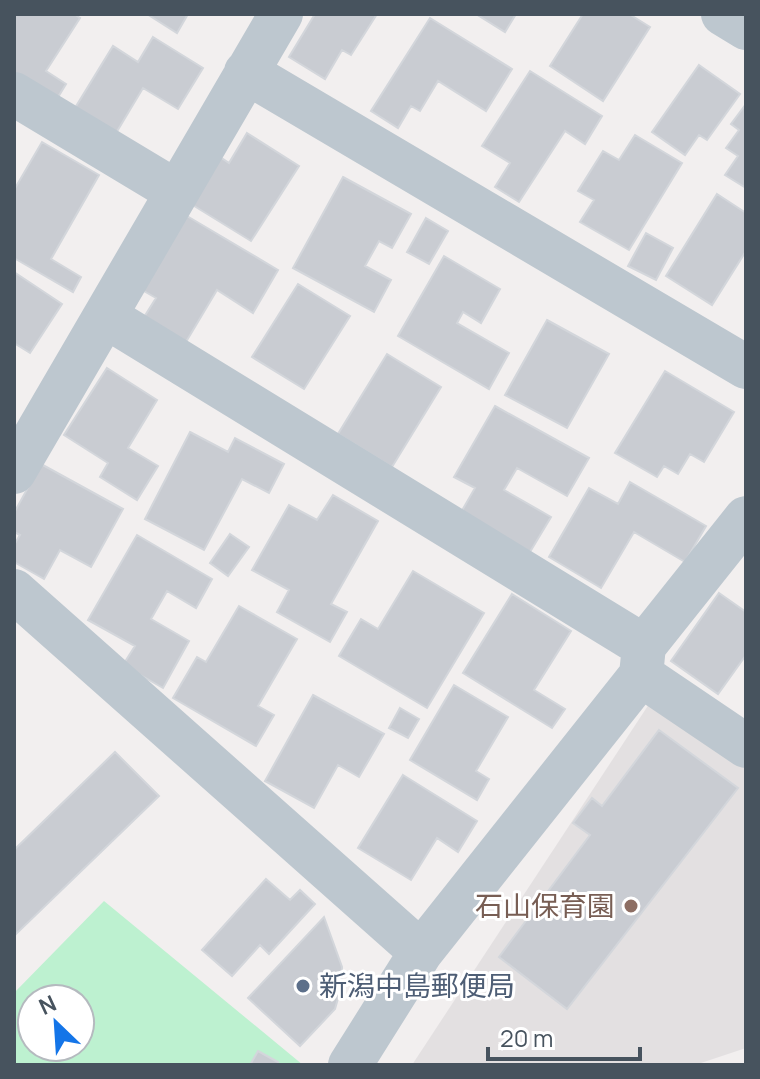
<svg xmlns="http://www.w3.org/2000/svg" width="760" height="1079" viewBox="0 0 760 1079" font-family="Manrope,'Noto Sans JP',sans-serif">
<rect width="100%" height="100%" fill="#f2efef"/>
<!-- education -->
<path fill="#e3e0e1" d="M653,698L746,765V1048L695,1065H412Z"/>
<!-- green -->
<path fill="#bdf1d0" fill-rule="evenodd" d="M104,901L303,1065H14V993ZM32,999H80V1047H32Z"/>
<!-- building -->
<path fill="#c9ccd2" stroke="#d3d6db" stroke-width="2" d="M14,14H74L80,18L46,71L66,84L55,102L14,76Z
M147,14H188L177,33Z
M315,14H377L351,55L342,50L325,79L289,57Z
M476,14H516L505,32Z
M583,14H629L650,27L603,101L550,66Z
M430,18L512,69L486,111L438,81L420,111L411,106L398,128L371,111Z
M153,37L203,68L178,109L143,88L116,133L75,108L113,46L138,62Z
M699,65L740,94L707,140L699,135L685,155L652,132Z
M530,71L602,116L585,144L565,131L519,202L495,187L510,163L482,146Z
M746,104V188L725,175L738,156L726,148L739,130L731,124Z
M247,133L299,166L251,241L191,204L220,157L229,163Z
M635,135L682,163L629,250L580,222L594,200L578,191L603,151L619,160Z
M42,142L99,175L51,259L81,277L73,292L14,258V190Z
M343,177L411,214L392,248L379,241L365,266L391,280L374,312L293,268Z
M717,194L746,213V251L712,305L666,276Z
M187,216L278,270L253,313L217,290L183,347L141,322L156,298L142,290Z
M426,218L448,231L429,264L407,252Z
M646,233L673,248L656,280L628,266Z
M444,256L500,289L481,323L463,312L457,323L509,353L489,389L398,336Z
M14,272L62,304L30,353L14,343Z
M298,284L350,316L304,389L252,357Z
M547,320L609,354L567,428L505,395Z
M387,354L441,387L392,467L338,434Z
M107,368L157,400L128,448L158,466L137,500L100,477L108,463L64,435Z
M665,371L734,412L704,462L690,454L678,474L664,466L657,477L615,453Z
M495,406L589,458L567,496L517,468L504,490L551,517L530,552L460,514L475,488L454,477Z
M190,432L228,452L235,438L284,464L269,493L242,479L204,550L145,519Z
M41,464L123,509L91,567L60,550L44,579L14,562V545L20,535L14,532V513Z
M630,482L706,526L685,562L634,532L601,588L549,557L589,488L618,504Z
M333,495L378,521L331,604L347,612L330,642L277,612L289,590L252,570L289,505L317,520Z
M230,534L249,547L228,576L210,563Z
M137,535L212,579L196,608L167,591L151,619L189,641L163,688L123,665L135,646L88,620Z
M413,571L484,613L427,708L339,656L361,619L378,629Z
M719,593L746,612V655L718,694L671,661Z
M512,594L571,631L534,690L565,709L552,728L463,673Z
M239,606L297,639L258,706L274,715L256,746L173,698L197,657L206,662Z
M454,685L508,717L476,771L489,779L477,800L410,760Z
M313,695L384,734L359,777L338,765L314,808L265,781Z
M400,708L419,719L408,738L389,728Z
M659,730L738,788L567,1009L499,957L590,835L573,823L592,798L602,806Z
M115,752L159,796L14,936V850Z
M403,775L477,821L458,852L437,838L411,880L358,848Z
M266,879L290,900L300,890L315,904L269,954L260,945L232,976L202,950Z
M324,917L342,967L341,988L335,1009L300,1046L248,998Z
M258,1051L278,1062L277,1065H250Z"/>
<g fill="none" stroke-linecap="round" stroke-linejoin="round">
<!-- street -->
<path stroke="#bdc7cf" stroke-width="44" d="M723,14L746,28
M246,72L746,367
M14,94L177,192
M105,316L644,646
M14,472L281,14
M14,591L421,952
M641,675L746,746
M350,1065L421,952L641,675L644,646L746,518"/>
</g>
<!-- markers -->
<circle fill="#8d6e63" stroke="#fff" stroke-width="3" cx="631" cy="906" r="8"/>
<circle fill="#5c6f8a" stroke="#fff" stroke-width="3" cx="303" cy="986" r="8"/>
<g text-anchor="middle" stroke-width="6" stroke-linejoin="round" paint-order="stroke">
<!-- education labels -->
<g font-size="28" fill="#785e54" stroke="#fff" text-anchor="end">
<text x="615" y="916">石山保育園</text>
</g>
<!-- service labels -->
<g font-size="28" fill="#4e5e75" stroke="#fff" text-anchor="start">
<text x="319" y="996">新潟中島郵便局</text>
</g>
</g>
<!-- border -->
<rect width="760" height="1079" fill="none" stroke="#47535e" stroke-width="32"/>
<!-- north arrow -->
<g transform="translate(56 1023) rotate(335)"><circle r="38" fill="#ffffff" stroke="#b5babf" stroke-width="2"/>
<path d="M0-6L14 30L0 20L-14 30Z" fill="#1475e8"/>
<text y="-12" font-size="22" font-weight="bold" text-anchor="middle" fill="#47535e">N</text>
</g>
<!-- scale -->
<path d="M488 1047v12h152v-12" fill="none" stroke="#47535e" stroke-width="4"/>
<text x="500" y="1047" font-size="24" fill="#47535e" stroke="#ffffff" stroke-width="6" paint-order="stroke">20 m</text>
</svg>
